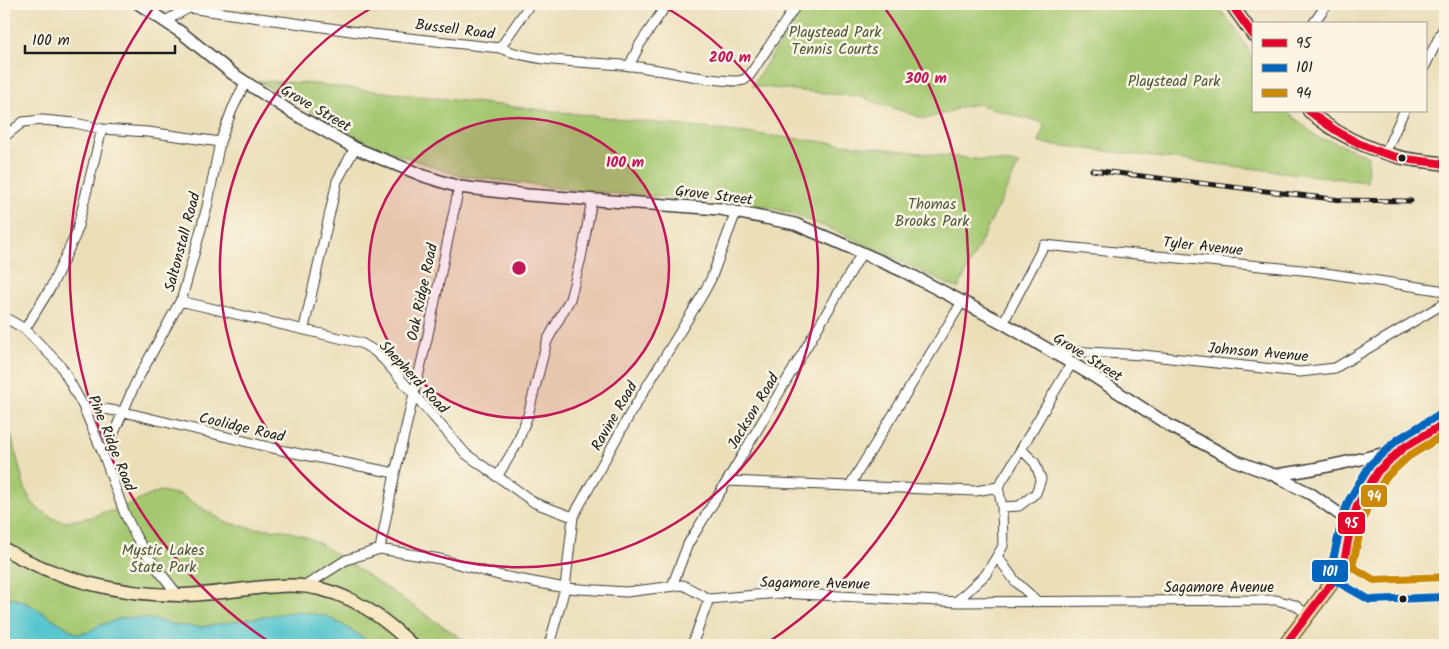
<svg xmlns="http://www.w3.org/2000/svg" width="1449" height="649" viewBox="0 0 1449 649" font-family="Kalam,sans-serif">
<rect width="100%" height="100%" fill="#fcf5e5"/>
<filter id="ink" filterUnits="userSpaceOnUse"><feTurbulence type="fractalNoise" baseFrequency=".02" numOctaves="2"/><feDisplacementMap in="SourceGraphic" scale="10" xChannelSelector="R" yChannelSelector="G"/><feConvolveMatrix kernelMatrix="1 2 1 2 8 2 1 2 1" color-interpolation-filters="sRGB"/></filter>
<filter id="wash" filterUnits="userSpaceOnUse"><feTurbulence type="fractalNoise" baseFrequency=".0096" numOctaves="4" result="noise"/><feDisplacementMap in="SourceGraphic" scale="20" xChannelSelector="R" yChannelSelector="G"/><feGaussianBlur stdDeviation="1.12" result="paint"/><feColorMatrix in="noise" values="0 0 0 0 0 0 0 0 0 0 0 0 0 0 0 0 0 1.4 0 .05"/><feComposite in="paint" operator="in"/></filter>
<g filter="url(#wash)">
<rect width="100%" height="100%" fill="#ebdfba"/>
<!-- green -->
<path fill="#a4c770" stroke="#607246" d="M805,4H1215L1233,25L1253,58V111H1286L1321,140H1329L1367,156L1368,158L1367,182L1039,143L1044,126L1042,122L1009,114L978,104L961,107L946,113L925,119L861,97L752,86Z
M258,81L304,83L1019,164L958,289L844,234L786,212L763,206L714,200L587,192L457,175L371,145Z
M4,415L11,435L25,489L31,501L37,508L53,518L65,522L92,517L103,512L113,511L160,491L181,495L225,522L251,528L284,530L307,537L321,544L471,645H373L353,631L326,616L260,617L243,622L201,627L174,625L163,621L142,618H122L98,626L88,632L77,634L29,604L4,595Z"/>
<!-- water -->
<path fill="#59c6ce" stroke="#3a7175" d="M4,595L29,604L77,634L88,632L98,626L122,618H142L163,621L174,625L201,627L298,611L326,616L353,631L373,645H4Z"/>
</g>
<g filter="url(#ink)">
<g fill="none" stroke-linecap="round" stroke-linejoin="round">
<defs>
<path id="minor" d="M165,21L189,8L372,34L500,48C539,64 591,61 632,66C666,70 704,81 738,81L744,80L750,75L797,4
M1313,24L1327,4
M500,48L530,4
M629,66L640,44L667,4
M1425,66L1445,25
M4,137L23,122L42,120L75,123L102,129L148,132L220,142
M1385,153L1404,111
M180,301L361,343L373,350L384,360L466,454L535,503L573,517
M4,317L25,329L61,366L83,406L104,456L124,512L135,535L149,558L178,595
M1003,323L1044,245L1312,271L1445,291
M304,328L337,181L355,148
M25,329L51,287L76,234L102,129
M1050,350L1143,355L1300,372L1335,368L1445,303
M83,406L124,412L285,451L395,473
M104,456L135,384L182,298L207,207L220,142L232,110L245,83
M497,477L517,444L528,415L547,341L570,299L581,258L592,200
M727,481L976,491L998,487
M850,485L962,302
M1002,507L1019,506L1036,493L1041,479L1035,463L1022,450
M380,549L395,473L427,339L459,187
M305,586L346,560L380,549L440,559L502,576L565,588L626,592L683,585L709,599L779,593L959,602L1276,600L1295,605L1308,615
M672,586L688,544L727,481L862,253
M956,602L986,574L997,556
M1038,602L1015,581L997,556L1003,546L1002,507L998,487C1024,447 1046,404 1072,363
M549,645L565,588L573,517L630,414L703,294L711,279L736,212
M692,645L709,599"/>
<path id="tertiary" d="M139,4L182,33L233,74L293,113L355,148L424,176L459,187L528,195L720,209L795,224L833,240L905,272L1003,323L1090,374L1170,426L1236,461L1274,475L1289,483L1311,494L1342,516L1352,520
M1274,475C1317,470 1359,460 1402,449"/>
<path id="secondary" d="M1231,4L1253,35
M1309,111C1335,134 1365,148 1399,157C1414,161 1430,161 1445,164
M4,549C57,579 118,595 179,595C212,595 245,588 278,586C332,581 375,609 412,645
M1340,572L1372,590L1445,587"/>
<path id="primary" d="M1285,645L1340,572L1345,557L1352,520L1358,504L1378,471L1403,448L1445,423"/>
</defs>
<!-- minor casing -->
<use href="#minor" stroke="#3b3934" stroke-width="11"/>
<!-- tertiary casing -->
<use href="#tertiary" stroke="#3b3934" stroke-width="14"/>
<!-- secondary casing -->
<use href="#secondary" stroke="#3b3934" stroke-width="15"/>
<!-- primary casing -->
<use href="#primary" stroke="#3b3934" stroke-width="16"/>
<!-- minor -->
<use href="#minor" stroke="#fff" stroke-width="9"/>
<!-- tertiary -->
<use href="#tertiary" stroke="#fff" stroke-width="11"/>
<!-- secondary -->
<use href="#secondary" stroke="#f7e8c3" stroke-width="12"/>
<!-- primary -->
<use href="#primary" stroke="#ecc669" stroke-width="14"/>
<defs>
<path id="rail" d="M1092,170L1341,200L1411,201"/>
</defs>
<!-- rail casing -->
<use href="#rail" stroke="#1c1c1c" stroke-width="5"/>
<!-- rail -->
<use href="#rail" stroke="#fcf5e5" stroke-width="3" stroke-dasharray="9" stroke-linecap="butt"/>
<defs>
<path id="bus-1" d="M1231,4L1253,35
M1309,111C1337,134 1370,152 1406,159C1419,161 1432,162 1445,164
M1285,645L1340,572L1345,557L1352,520L1358,504L1378,471L1403,448L1445,423"/>
<path id="bus-2" d="M1440,414L1397,440L1370,465L1349,500L1343,516L1330,573L1334,580L1370,600L1445,597"/>
<path id="bus-3" d="M1445,577L1374,580L1352,567L1362,523L1367,508L1386,477L1409,456L1445,434"/>
</defs>
<!-- bus-1 casing -->
<use href="#bus-1" stroke="#fcf5e5" stroke-width="11"/>
<!-- bus-2 casing -->
<use href="#bus-2" stroke="#fcf5e5" stroke-width="11"/>
<!-- bus-3 casing -->
<use href="#bus-3" stroke="#fcf5e5" stroke-width="11"/>
<!-- bus-1 -->
<use href="#bus-1" stroke="#e4002b" stroke-width="8"/>
<!-- bus-2 -->
<use href="#bus-2" stroke="#0065bd" stroke-width="8"/>
<!-- bus-3 -->
<use href="#bus-3" stroke="#cb8a06" stroke-width="8"/>
</g>
</g>
<!-- distance rings -->
<circle cx="519" cy="268" r="150" fill="#c2185b" fill-opacity=".12"/>
<g fill="none" stroke="#c2185b" stroke-width="2.5">
<circle cx="519" cy="268" r="150"/>
<path d="M659 4A299 299 0 1 1 379 4"/>
<path d="M274 645A449 449 0 0 1 156 4M882 4A449 449 0 0 1 764 645"/>
</g>
<!-- markers -->
<g fill="#1c1c1c" stroke="#fcf5e5" stroke-width="2">
<circle cx="1402" cy="158" r="4.5"/>
<circle cx="1403" cy="599" r="4.5"/>
</g>
<g text-anchor="middle" stroke-width="5" stroke-linejoin="round" paint-order="stroke">
<!-- street labels -->
<g font-size="15" fill="#1c1c1c" stroke="#fcf5e5">
<text transform="translate(455 29) rotate(7)" y="5">Bussell Road</text>
<text transform="translate(316 108) rotate(30)" y="5">Grove Street</text>
<text transform="translate(714 195) rotate(7)" y="5">Grove Street</text>
<text transform="translate(182 242) rotate(-75)" y="5">Saltonstall Road</text>
<text transform="translate(1203 246) rotate(6)" y="5">Tyler Avenue</text>
<text transform="translate(422 292) rotate(-78)" y="5">Oak Ridge Road</text>
<text transform="translate(1258 352) rotate(5)" y="5">Johnson Avenue</text>
<text transform="translate(1088 357) rotate(32)" y="5">Grove Street</text>
<text transform="translate(414 377) rotate(47)" y="5">Shepherd Road</text>
<text transform="translate(753 411) rotate(-59)" y="5">Jackson Road</text>
<text transform="translate(614 416) rotate(-60)" y="5">Ravine Road</text>
<text transform="translate(242 427) rotate(13)" y="5">Coolidge Road</text>
<text transform="translate(112 443) rotate(68)" y="5">Pine Ridge Road</text>
<text transform="translate(815 583) rotate(1)" y="5">Sagamore Avenue</text>
<text x="1219" y="592">Sagamore Avenue</text>
</g>
<!-- park labels -->
<g font-size="15" fill="#4c5839" stroke="#fcf5e5">
<text x="835" y="37">Playstead Park<tspan x="835" dy="17">Tennis Courts</tspan></text>
<text x="1174" y="86">Playstead Park</text>
<text x="932" y="209">Thomas<tspan x="932" dy="17">Brooks Park</tspan></text>
<text x="163" y="555">Mystic Lakes<tspan x="163" dy="17">State Park</tspan></text>
</g>
</g>
<circle cx="519" cy="268" r="8" fill="#c2185b" stroke="#fcf5e5" stroke-width="2.5"/>
<g font-size="15" text-anchor="middle" font-weight="bold" fill="#c2185b" stroke="#fcf5e5" stroke-width="5" stroke-linejoin="round" paint-order="stroke">
<text x="730" y="62">200 m</text>
<text x="926" y="83">300 m</text>
<text x="625" y="167">100 m</text>
</g>
<g stroke="#fcf5e5" stroke-width="2">
<rect x="1360" y="484" width="28" height="24" rx="5" fill="#cb8a06"/>
<rect x="1337" y="511" width="29" height="24" rx="5" fill="#e4002b"/>
<rect x="1311" y="559" width="38" height="24" rx="5" fill="#0065bd"/>
</g>
<g font-size="14" text-anchor="middle" font-weight="bold" fill="#fff">
<text x="1374" y="501">94</text>
<text x="1351" y="528">95</text>
<text x="1330" y="576">101</text>
</g>
<!-- margin -->
<rect width="1449" height="649" fill="none" stroke="#fcf5e5" stroke-width="20"/>
<!-- legend -->
<rect x="1252" y="22" width="175" height="90" fill="#fcf5e5" stroke="#a29e95"/>
<rect x="1262" y="39" width="25" height="8" fill="#e4002b" stroke="#a29e95"/>
<text x="1296" y="48" font-size="15" fill="#1c1c1c">95</text>
<rect x="1262" y="64" width="25" height="8" fill="#0065bd" stroke="#a29e95"/>
<text x="1296" y="72" font-size="15" fill="#1c1c1c">101</text>
<rect x="1262" y="89" width="25" height="8" fill="#cb8a06" stroke="#a29e95"/>
<text x="1296" y="98" font-size="15" fill="#1c1c1c">94</text>
<!-- scale -->
<path d="M25 45v8h150v-8" fill="none" stroke="#1c1c1c" stroke-width="2.5"/>
<text x="32" y="45" font-size="15" fill="#1c1c1c" stroke="#fcf5e5" stroke-width="4" paint-order="stroke">100 m</text>
</svg>
